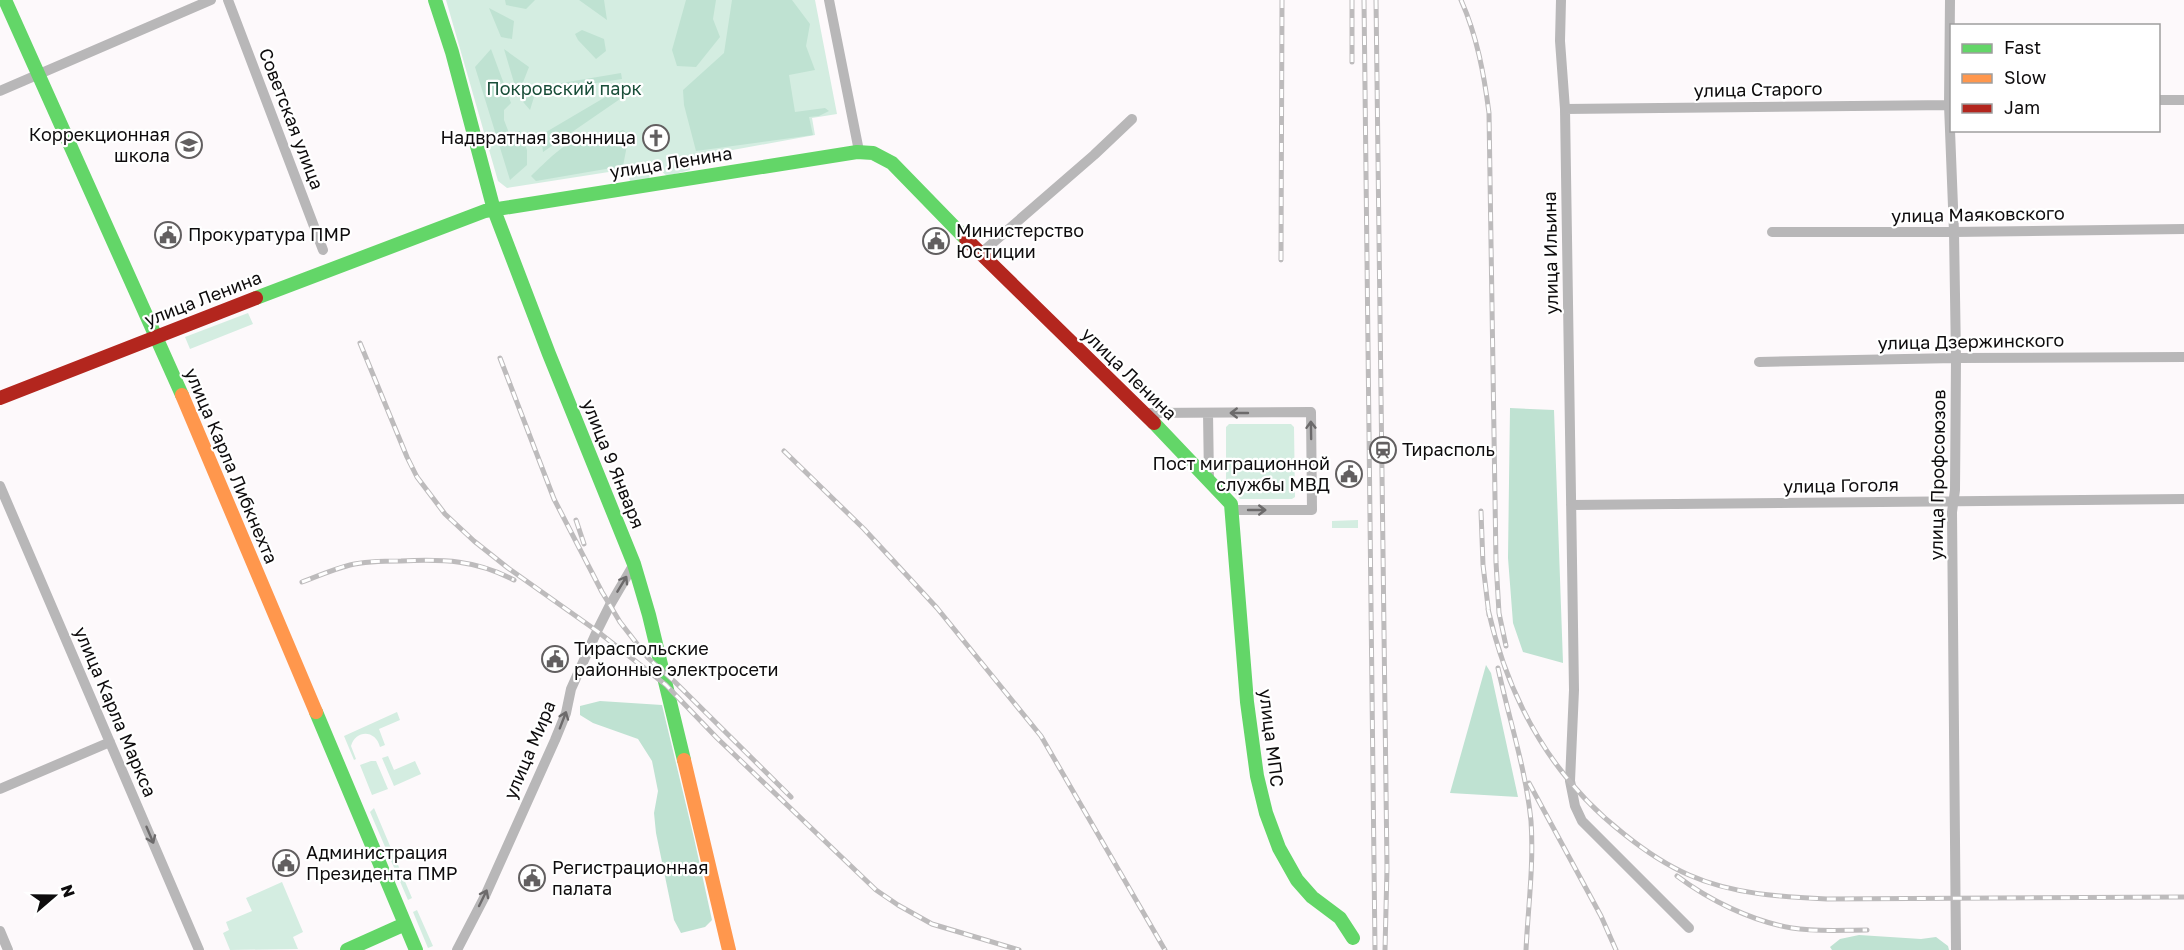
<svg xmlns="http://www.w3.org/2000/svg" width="2184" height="950" viewBox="0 0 2184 950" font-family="'Golos Text',sans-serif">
<rect width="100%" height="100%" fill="#fdf9fb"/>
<!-- green -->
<path fill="#d4ede1" d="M446,0H815L837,114L812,118L815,135L689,158L690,170L667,176L661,171H653L648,180L630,182L628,169L507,188L498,181Z
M248,313L253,324L190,349L185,337Z
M1229,424H1291L1294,427L1295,497L1292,499H1240L1226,484V427Z
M1358,520V528H1332V521Z
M397,712L400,720L379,729L385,745L380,747C376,730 356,729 351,746L356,759L354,760L344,736Z
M388,756L394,770L415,761L421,774L394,786L382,758Z
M371,761H376L388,789L372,795L360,765Z
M374,808L412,898L408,900L370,812Z
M282,882L303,932L293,937L298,949L230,950L223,933L229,930L226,922L252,911L246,898Z
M417,910L433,946L428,948L413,912Z"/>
<!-- forest -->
<path fill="#bfe2d2" d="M505,0H535L526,9L506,5Z
M579,0H604L607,20Z
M686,0H716L713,19L720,37L696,67L677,66L672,50Z
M732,0H792L810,24L806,46L815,70L789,75L795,112L825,108L829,111L819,116L809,117L813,135L696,151L684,105L683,90L724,53Z
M489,8L514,21L512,39L501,37Z
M582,30L604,39L606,51L596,59L578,40L575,34Z
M491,49L511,103L504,110V120L509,133L520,131L527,150V165L510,180L475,67Z
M504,49L529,67L522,85L534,97L530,110L518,96Z
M621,73L622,79L551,90L550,85Z
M619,89L620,99L543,152L541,135Z
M623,130L629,135L623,166L536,181L531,176C546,162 564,142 585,136C599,132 610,137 623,130Z
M1510,408L1554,410L1563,663L1523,652L1513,623L1508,558Z
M1486,665L1491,673L1518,797L1450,793Z
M600,701L662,705L694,838L712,920L705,927L681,933L674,920L656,833L654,813L658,791L652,761L638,739L593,723L580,715V706Z
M1859,935L1921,939L1936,937L1948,946L1949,950H1832L1830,947L1840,939Z"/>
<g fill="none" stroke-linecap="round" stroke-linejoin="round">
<!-- street -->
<path stroke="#b8b7b8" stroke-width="10" d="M228,0L323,250
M829,0L859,151
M1561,0L1560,41L1565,109L1574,690L1570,781L1575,806L1582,821L1689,928
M1950,0L1949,105L1954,232L1956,358L1955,490L1952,512L1956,950
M0,91L211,0
M2158,100H2184
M1565,109L1952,105
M1772,232H1954L2184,229
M980,254L1094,155L1132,119
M1759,362L1956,358L2184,357
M1145,413L1311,412L1312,510H1233
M1208,413L1209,479
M0,486L199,950
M1571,505L2184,499
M0,789L110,742
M0,931L8,950
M457,950L485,896L555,740L566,713L571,689L597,631L610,605L634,564"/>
<!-- fast -->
<path stroke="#63d668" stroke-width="14" d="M5,0L182,395
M435,0L452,52L494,210L549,354L634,564L649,615L684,760
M256,298L485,211L857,152L873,153L892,163L966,239
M1154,423L1231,504L1247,702L1257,776L1266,813L1279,848L1297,880L1312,897L1340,918L1353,938
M316,712L416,950
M347,950L405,924"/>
<!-- slow -->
<path stroke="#ff974d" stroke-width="14" d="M182,395L316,712
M684,760L729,950"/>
<!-- jam -->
<path stroke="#b3261e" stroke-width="14" d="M966,239L1154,423
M0,398L256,298"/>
<defs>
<path id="rail" d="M1352,0V62
M1364,0L1375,950
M1376,0L1387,868L1385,950
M1461,0C1477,36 1484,74 1489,113L1496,562L1499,613L1506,646
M1281,260L1282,0
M360,343L407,457L417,477L445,514L474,541L508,568L597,631L666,685L717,738L876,890L898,905L932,924L1019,950
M500,358L554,499L602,592L620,622L648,658L675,682L791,797
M784,451L864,529L937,608L1041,736L1165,950
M1481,511L1483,565L1489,615
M576,520L584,544
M302,582C318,576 334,569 350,565C367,561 384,561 401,561C444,559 476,560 514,580
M1488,609C1508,698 1551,777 1624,834C1644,850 1666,865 1689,875C1732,894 1781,897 1827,899L2184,897
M1498,668C1509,719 1526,770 1531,821C1534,864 1528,908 1526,950
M1529,783L1601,916L1616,950
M1677,876C1709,900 1751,921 1792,928C1816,932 1842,930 1867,930"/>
</defs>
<!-- rail casing -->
<use href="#rail" stroke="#bdbbbc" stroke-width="5"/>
<!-- rail -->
<use href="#rail" stroke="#fff" stroke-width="3" stroke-dasharray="9" stroke-linecap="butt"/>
</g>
<!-- one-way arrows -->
<defs><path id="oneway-shaft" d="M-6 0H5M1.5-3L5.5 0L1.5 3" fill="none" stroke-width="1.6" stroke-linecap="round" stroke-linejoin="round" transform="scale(1.5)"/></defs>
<g stroke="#6c6a6b">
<use href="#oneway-shaft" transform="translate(1239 413) rotate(180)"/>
<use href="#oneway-shaft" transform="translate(1311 430) rotate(-91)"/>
<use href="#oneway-shaft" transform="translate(1257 510)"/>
<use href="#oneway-shaft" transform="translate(622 584) rotate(-59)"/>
<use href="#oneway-shaft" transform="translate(563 720) rotate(-69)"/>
<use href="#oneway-shaft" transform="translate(150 835) rotate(67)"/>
<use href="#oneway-shaft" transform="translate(483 898) rotate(-64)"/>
</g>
<!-- icons -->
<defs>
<symbol id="church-ring" viewBox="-11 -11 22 22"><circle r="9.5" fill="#fff" stroke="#625f60" stroke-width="1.5"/><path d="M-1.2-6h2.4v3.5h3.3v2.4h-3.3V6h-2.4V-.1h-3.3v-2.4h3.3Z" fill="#625f60"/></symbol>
<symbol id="school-ring" viewBox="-11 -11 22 22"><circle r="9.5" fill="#fff" stroke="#625f60" stroke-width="1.5"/><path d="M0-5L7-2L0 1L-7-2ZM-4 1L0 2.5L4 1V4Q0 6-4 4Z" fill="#625f60"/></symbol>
<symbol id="civic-ring" viewBox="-11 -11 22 22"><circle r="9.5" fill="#fff" stroke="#625f60" stroke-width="1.5"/><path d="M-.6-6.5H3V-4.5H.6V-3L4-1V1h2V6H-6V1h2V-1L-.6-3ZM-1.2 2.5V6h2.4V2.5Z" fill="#625f60"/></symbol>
<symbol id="station-ring" viewBox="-11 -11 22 22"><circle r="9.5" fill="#fff" stroke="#625f60" stroke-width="1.5"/><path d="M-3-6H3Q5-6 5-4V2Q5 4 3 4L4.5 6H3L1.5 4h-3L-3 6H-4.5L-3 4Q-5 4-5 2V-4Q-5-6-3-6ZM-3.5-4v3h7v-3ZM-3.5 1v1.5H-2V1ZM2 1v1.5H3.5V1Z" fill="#625f60"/></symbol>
</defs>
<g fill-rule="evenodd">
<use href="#church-ring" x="641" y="123" width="30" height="30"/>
<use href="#school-ring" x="174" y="130" width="30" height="30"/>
<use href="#civic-ring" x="153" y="220" width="30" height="30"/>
<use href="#civic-ring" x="921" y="226" width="30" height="30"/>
<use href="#station-ring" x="1368" y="435" width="30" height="30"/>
<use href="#civic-ring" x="1334" y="459" width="30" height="30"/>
<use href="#civic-ring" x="540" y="644" width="30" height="30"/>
<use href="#civic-ring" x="271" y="848" width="30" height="30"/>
<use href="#civic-ring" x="517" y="863" width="30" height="30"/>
</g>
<g text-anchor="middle" stroke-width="4.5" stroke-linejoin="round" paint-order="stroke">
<!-- park labels -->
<g font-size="18" fill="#194e39" stroke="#fff">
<text x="564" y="95">Покровский парк</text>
</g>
<!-- street labels -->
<g font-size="18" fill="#0e0c0d" stroke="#fff">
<text transform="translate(1758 90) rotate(-1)" y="6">улица Старого</text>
<text transform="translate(291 119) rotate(69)" y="6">Советская улица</text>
<text transform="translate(671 163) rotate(-9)" y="6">улица Ленина</text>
<text transform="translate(1978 215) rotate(-1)" y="6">улица Маяковского</text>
<text transform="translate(1551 253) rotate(-91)" y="6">улица Ильина</text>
<text transform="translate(203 299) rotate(-21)" y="6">улица Ленина</text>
<text transform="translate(1971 342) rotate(-1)" y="6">улица Дзержинского</text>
<text transform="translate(1129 374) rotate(44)" y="6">улица Ленина</text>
<text transform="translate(613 464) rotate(68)" y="6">улица 9 Января</text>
<text transform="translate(231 466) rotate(67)" y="6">улица Карла Либкнехта</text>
<text transform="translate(1938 475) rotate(-89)" y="6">улица Профсоюзов</text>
<text transform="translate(1841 486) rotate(-1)" y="6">улица Гоголя</text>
<text transform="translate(115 712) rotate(67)" y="6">улица Карла Маркса</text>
<text transform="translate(1271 738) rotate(83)" y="6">улица МПС</text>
<text transform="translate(530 750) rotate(-67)" y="6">улица Мира</text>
</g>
<!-- poi labels -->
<g font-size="18" fill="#0e0c0d" stroke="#fff" text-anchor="start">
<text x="170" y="141" text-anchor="end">Коррекционная<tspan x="170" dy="21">школа</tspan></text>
<text x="636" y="144" text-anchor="end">Надвратная звонница</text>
<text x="956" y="237">Министерство<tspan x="956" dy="21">Юстиции</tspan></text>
<text x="188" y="241">Прокуратура ПМР</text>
<text x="1402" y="456">Тирасполь</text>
<text x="1330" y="470" text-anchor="end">Пост миграционной<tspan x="1330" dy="21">службы МВД</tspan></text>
<text x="574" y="655">Тираспольские<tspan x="574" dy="21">районные электросети</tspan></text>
<text x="306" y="859">Администрация<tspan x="306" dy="21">Президента ПМР</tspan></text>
<text x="552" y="874">Регистрационная<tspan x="552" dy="21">палата</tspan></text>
</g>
</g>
<!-- legend -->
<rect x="1950" y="24" width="210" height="108" fill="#ffffff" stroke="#9f9e9e" stroke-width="1.5"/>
<rect x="1962" y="44" width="30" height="9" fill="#63d668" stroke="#9f9e9e" stroke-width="1.5"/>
<text x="2004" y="54" font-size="18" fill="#0e0c0d">Fast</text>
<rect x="1962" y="74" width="30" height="9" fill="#ff974d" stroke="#9f9e9e" stroke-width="1.5"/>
<text x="2004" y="84" font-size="18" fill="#0e0c0d">Slow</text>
<rect x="1962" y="104" width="30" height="9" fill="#b3261e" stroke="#9f9e9e" stroke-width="1.5"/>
<text x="2004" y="114" font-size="18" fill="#0e0c0d">Jam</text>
<!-- north arrow -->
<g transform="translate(54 896) rotate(70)" stroke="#ffffff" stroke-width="4.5" paint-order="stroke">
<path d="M0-4.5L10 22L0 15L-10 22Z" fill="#0e0c0d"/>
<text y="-9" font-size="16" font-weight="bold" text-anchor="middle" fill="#0e0c0d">N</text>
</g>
</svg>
